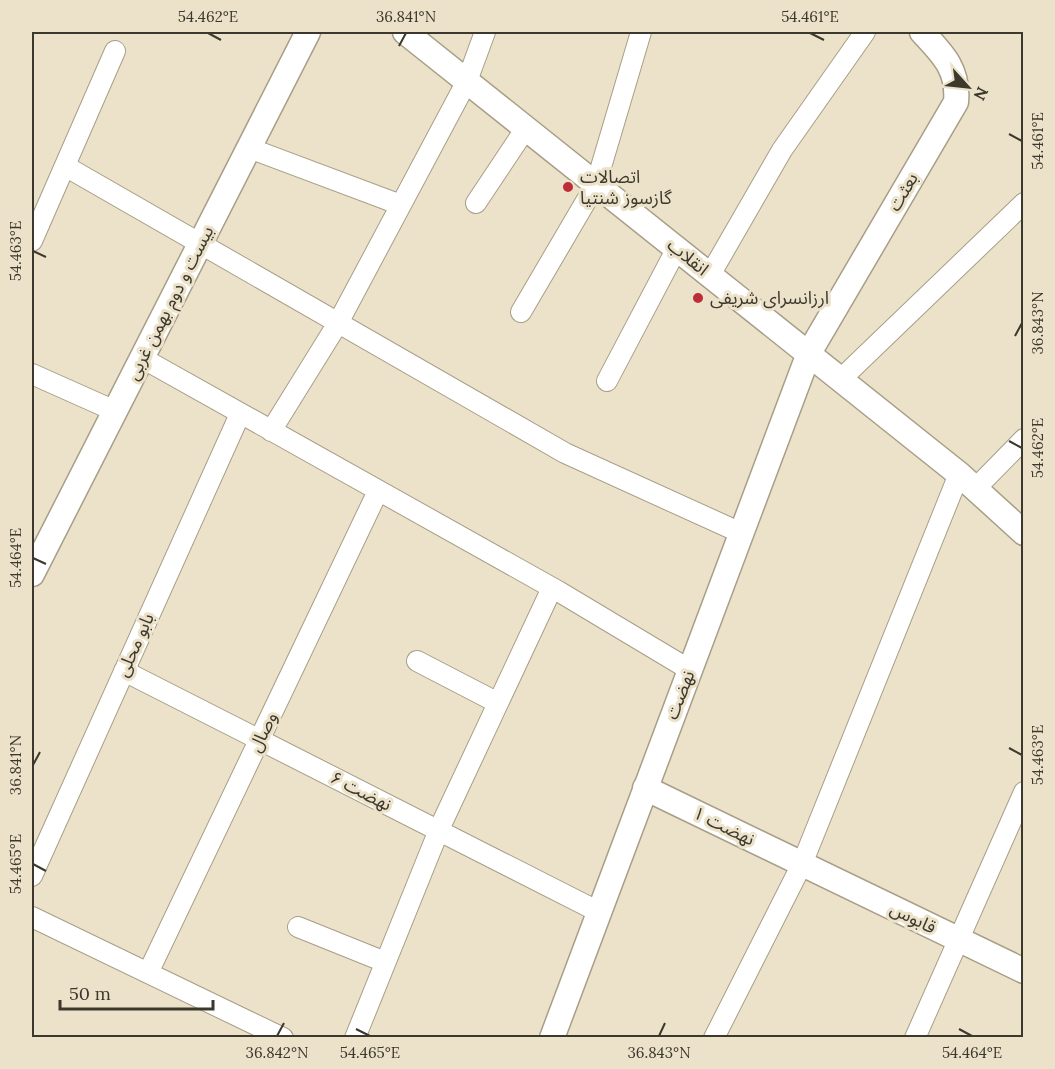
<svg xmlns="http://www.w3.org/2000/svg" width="1055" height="1069" viewBox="0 0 1055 1069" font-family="Lora,'Noto Sans Arabic',serif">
<rect width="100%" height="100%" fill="#ece2c9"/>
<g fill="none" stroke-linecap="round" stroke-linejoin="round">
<defs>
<path id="minor" d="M249,148L401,205
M65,166L565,453L741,533
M476,203L526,128
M32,241L115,51
M710,275L782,150L865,32
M521,312L596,184L641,32
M142,358L558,591L690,670
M32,374L115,411
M841,379L1024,203
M607,381L677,248
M271,431L338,323L467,81L485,32
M975,489L1024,439
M417,661L498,703
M124,671L599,912
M32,876L240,414
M32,917L283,1038
M298,927L385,962
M148,973L378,491
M355,1038L441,825L552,588
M714,1038L802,864L959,474
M915,1038L1024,792"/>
<path id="tertiary" d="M405,32L959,474L1024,533
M32,574L308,32
M645,788L1024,971
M552,1038L809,353L956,102C959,70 943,54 922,32"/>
</defs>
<!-- minor casing -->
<use href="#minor" stroke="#a89e87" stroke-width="22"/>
<!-- tertiary casing -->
<use href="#tertiary" stroke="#a89e87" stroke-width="27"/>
<!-- minor -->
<use href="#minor" stroke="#fff" stroke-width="20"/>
<!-- tertiary -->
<use href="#tertiary" stroke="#fff" stroke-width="24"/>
</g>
<!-- ticks -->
<path fill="none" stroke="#3c382e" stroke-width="2" d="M208,33L221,40M810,33L824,40M399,46L406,33M1009,134L1022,141M33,251L46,257M1015,336L1022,323M1009,441L1022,448M33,558L46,564M1009,748L1022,755M33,765L40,752M33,864L46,871M356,1029L370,1036M959,1029L972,1036M277,1036L284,1023M659,1036L665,1023"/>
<!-- markers -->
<g fill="#bd2c38" stroke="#ece2c9" stroke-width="2">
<circle cx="568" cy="187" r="6"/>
<circle cx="698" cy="298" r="6"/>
</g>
<g text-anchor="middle" stroke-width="6" stroke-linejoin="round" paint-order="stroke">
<!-- poi labels -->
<g font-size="18" fill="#3c382e" stroke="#ece2c9" text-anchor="start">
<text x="580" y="183">اتصالات<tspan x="580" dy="21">گازسوز شنتیا</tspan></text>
<text x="710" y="304">ارزانسرای شریفی</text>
</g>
<!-- street labels -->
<g font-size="18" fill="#3c382e" stroke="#ece2c9">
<text transform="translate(903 192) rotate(-60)" y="6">بعثت</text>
<text transform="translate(688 257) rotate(39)" y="6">انقلاب</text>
<text transform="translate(170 303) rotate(-63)" y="6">بیست و دوم بهمن غربی</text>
<text transform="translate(135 645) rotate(-66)" y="6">بابو محلی</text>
<text transform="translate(680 695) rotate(-69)" y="6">نهضت</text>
<text transform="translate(263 732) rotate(-64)" y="6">وصال</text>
<text transform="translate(361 791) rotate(27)" y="6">۶ نهضت</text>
<text transform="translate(724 826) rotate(26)" y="6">۱ نهضت</text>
<text transform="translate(913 918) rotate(26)" y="6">قابوس</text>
</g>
</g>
<!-- border -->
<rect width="1055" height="1069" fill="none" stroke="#ece2c9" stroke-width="66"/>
<!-- north arrow -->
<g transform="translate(968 87) rotate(117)" stroke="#ece2c9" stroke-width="4.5" paint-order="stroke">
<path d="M0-4.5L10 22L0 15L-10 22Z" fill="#3c382e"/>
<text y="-9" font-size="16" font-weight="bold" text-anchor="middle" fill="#3c382e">N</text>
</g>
<!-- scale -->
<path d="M60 1000v9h153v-9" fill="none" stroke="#3c382e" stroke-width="3"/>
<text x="69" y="1000" font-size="18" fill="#3c382e" stroke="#ece2c9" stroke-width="4.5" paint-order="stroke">50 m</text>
<rect x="33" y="33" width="989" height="1003" fill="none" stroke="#3c382e" stroke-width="2"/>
<g font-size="15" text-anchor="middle" fill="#3c382e">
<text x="208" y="22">54.462°E</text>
<text x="406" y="22">36.841°N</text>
<text x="810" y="22">54.461°E</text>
<text transform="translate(1038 141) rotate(-90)" y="5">54.461°E</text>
<text transform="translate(16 251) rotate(-90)" y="5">54.463°E</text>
<text transform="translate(1038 323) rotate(-90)" y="5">36.843°N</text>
<text transform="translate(1038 448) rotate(-90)" y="5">54.462°E</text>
<text transform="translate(16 558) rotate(-90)" y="5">54.464°E</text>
<text transform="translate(1038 755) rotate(-90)" y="5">54.463°E</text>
<text transform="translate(16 765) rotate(-90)" y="5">36.841°N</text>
<text transform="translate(16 864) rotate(-90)" y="5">54.465°E</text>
<text x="277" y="1058">36.842°N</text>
<text x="370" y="1058">54.465°E</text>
<text x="659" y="1058">36.843°N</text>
<text x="972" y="1058">54.464°E</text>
</g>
</svg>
